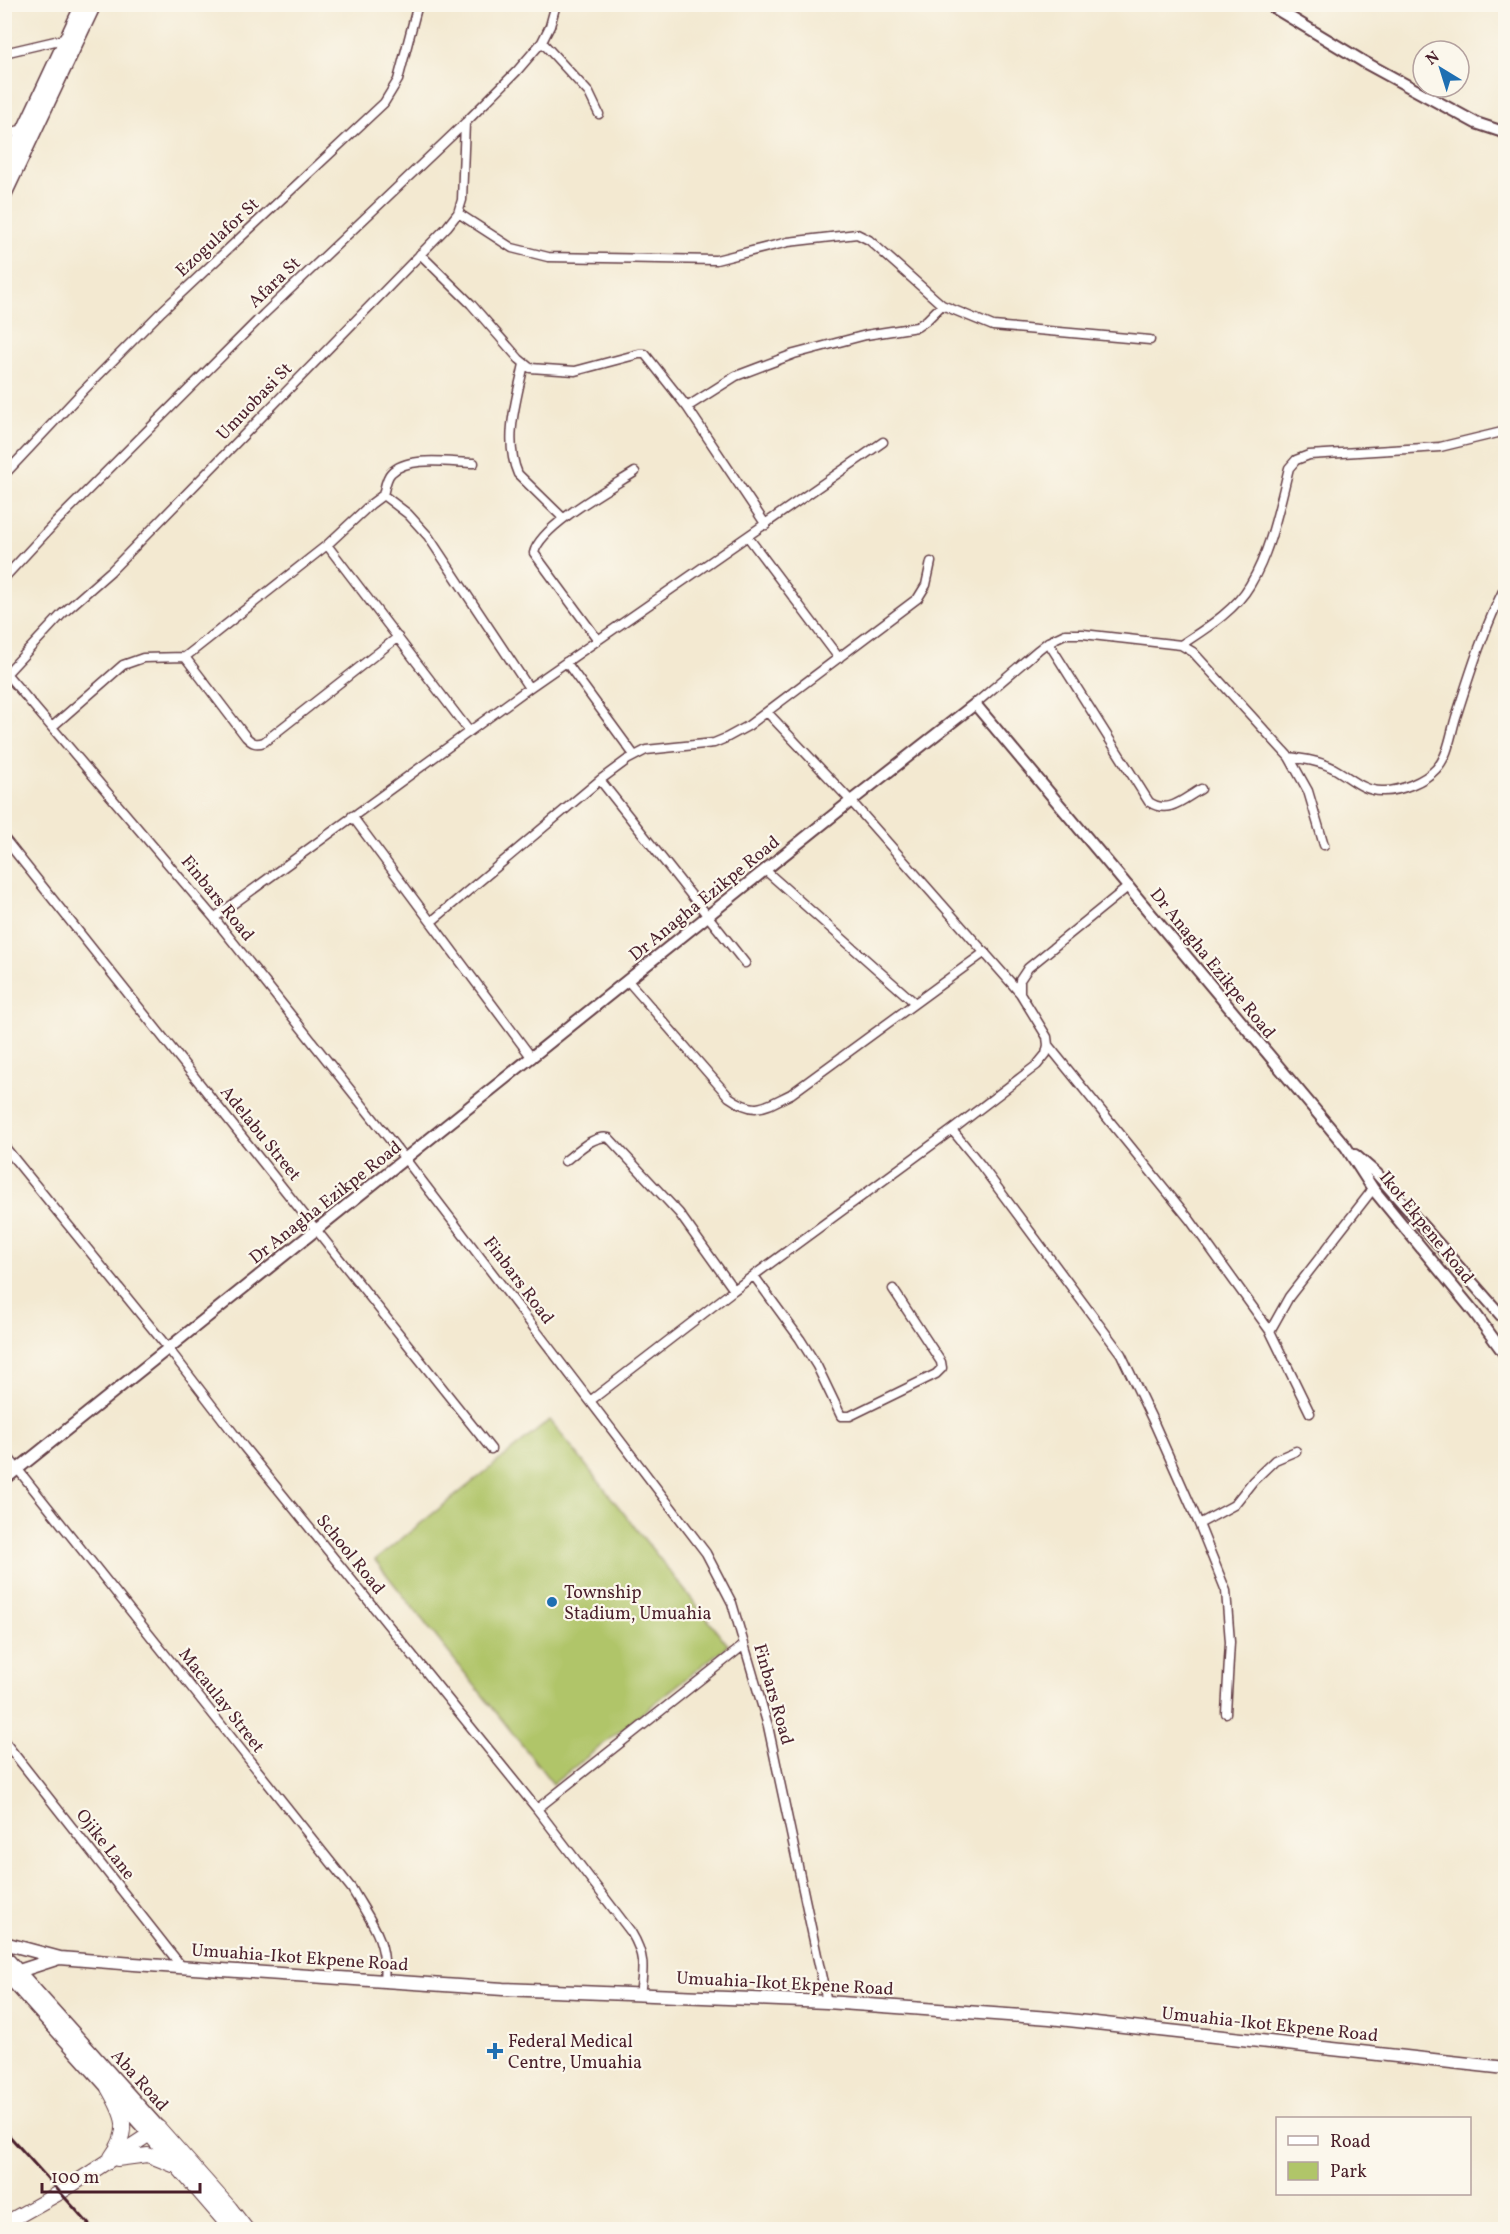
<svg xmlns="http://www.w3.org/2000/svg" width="1510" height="2234" viewBox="0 0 1510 2234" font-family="Vollkorn,serif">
<rect width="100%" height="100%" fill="#fbf7ec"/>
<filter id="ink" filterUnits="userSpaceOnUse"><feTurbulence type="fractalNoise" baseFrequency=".0167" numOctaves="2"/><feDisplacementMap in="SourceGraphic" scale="12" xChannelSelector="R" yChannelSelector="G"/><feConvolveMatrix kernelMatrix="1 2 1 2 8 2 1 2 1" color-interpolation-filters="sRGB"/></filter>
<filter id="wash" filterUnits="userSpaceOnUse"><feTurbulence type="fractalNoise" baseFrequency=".008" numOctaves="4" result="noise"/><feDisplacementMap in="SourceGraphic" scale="24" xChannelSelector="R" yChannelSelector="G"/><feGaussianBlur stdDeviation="1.35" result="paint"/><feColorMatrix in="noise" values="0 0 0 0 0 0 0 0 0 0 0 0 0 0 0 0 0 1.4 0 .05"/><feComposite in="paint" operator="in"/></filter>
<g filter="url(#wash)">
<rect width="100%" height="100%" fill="#f3e9d1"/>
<!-- green -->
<path fill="#b0c569" stroke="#7d724a" stroke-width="1.5" d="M550,1420L728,1645L553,1784L375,1560Z"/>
</g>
<g filter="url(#ink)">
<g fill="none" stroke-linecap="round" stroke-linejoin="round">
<defs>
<path id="minor" d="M542,42L589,93L599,114
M4,53L68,38
M4,134L24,129
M458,213L512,248L548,257L716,260L788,242L857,234L869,240L942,305L993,326L1150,340
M420,254L471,304L519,359L530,368L575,371L639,354H645L687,407L766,525
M524,364C517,398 503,440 518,474L563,518
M687,407L736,376L794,354L866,335L917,327L927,320L942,305
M4,475L83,391L162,311L384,103L398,80L418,4
M383,495C385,488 386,478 391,473C408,455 451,463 474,463
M748,537L839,658
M327,545L469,731
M4,578L55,523L264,314L465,123L517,71L542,42L550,26L556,4
M598,640L534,553C540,526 610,488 635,472
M1048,642L1149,802C1169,815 1183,799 1201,789
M1181,645C1205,629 1235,611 1250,585C1271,550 1279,507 1289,468L1296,460L1309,455L1440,447L1506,431
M185,657L246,737C252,743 256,745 264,742L398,637
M566,662L634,755
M4,671L214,918L406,1160L706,1553L732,1603L768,1726L827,2002
M7,673L62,614L111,571L447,227L458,213L462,200L465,123
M975,704L1038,650L1048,642L1065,634H1083L1181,645L1193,652L1289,757L1308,791L1324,845
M767,712L851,801L1020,993
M52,727L123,665L143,658L185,657L327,545L371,504L383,495L408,514L428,536L529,688
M1289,757C1304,759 1319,761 1333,768C1350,777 1362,791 1382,791C1399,792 1425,781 1436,769C1449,756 1451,731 1457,714C1471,670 1485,626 1506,585
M600,780L745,963
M352,816L532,1058
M4,838L491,1449
M765,870L915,1003
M214,918L529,688L883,442
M431,922L600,780L627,760L646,750L714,743L726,738L748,726L918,598L926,585L931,562
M628,981L729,1097C756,1116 764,1107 791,1094L985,952
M1048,1045L1190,1220L1270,1331
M952,1130L980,1164L1121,1354L1155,1425L1199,1524L1226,1591L1230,1642L1226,1713
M4,1146L168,1348L244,1447L537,1809L631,1932C645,1955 644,1968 640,1994
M565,1161C577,1152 594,1134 609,1138L679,1213L734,1290
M754,1276L800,1339L817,1366L841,1416H850L936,1374L942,1368L941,1362L893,1289
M590,1401L734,1290L952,1130L1037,1065L1046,1054L1048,1045L1047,1037L1020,993V980L1028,968L1129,886
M1310,1413L1270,1331L1289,1297L1373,1189
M4,1452L352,1889C371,1922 388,1940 384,1981
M1199,1524L1234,1505L1253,1481L1275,1460L1296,1451
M4,1741L182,1967
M537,1809L744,1645"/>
<path id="tertiary" d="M1268,4L1364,62L1476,123L1506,133
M1355,1155L1377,1174L1506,1321
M4,1480L851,801L975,704L1346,1147L1373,1189L1474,1312L1506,1356"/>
<path id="secondary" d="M4,171L82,4
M4,197L95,4
M4,1943L60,1958L134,1964L503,1989L827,2002L1050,2018L1506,2068
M4,1955L159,2128
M4,1972L150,2135
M14,1975L19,1971L59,1958"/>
<path id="primary" d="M108,2088C124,2116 131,2130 111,2157
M150,2135L232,2230
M117,2159L148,2155L173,2165
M4,2224L61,2192L159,2128L230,2208L247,2230"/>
</defs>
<!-- minor casing -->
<use href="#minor" stroke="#633d44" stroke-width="11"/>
<!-- tertiary casing -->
<use href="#tertiary" stroke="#633d44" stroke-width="14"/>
<!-- secondary casing -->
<use href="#secondary" stroke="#633d44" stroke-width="15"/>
<!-- primary casing -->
<use href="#primary" stroke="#633d44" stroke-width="16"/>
<!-- minor -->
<use href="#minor" stroke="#fff" stroke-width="8"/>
<!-- tertiary -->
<use href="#tertiary" stroke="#fff" stroke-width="10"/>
<!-- secondary -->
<use href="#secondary" stroke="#fff" stroke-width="12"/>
<!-- primary -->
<use href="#primary" stroke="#fff" stroke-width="14"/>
<!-- rail -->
<path stroke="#4a1f2b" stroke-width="3" d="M4,2130L94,2230"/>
</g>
</g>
<!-- markers -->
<g fill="#1f6fb2" stroke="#fbf7ec" stroke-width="2">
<circle cx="552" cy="1602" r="6"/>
<path d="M492 2042h6v6h6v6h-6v6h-6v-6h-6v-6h6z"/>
</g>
<g text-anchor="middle" stroke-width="4.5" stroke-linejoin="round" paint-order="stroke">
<!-- street labels -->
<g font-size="18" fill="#4a1f2b" stroke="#fbf7ec">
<text transform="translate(217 237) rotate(-43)" y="6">Ezogulafor St</text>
<text transform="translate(274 282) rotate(-44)" y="6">Afara St</text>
<text transform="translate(254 401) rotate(-46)" y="6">Umuobasi St</text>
<text transform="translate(218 898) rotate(51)" y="6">Finbars Road</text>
<text transform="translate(704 898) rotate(-39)" y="6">Dr Anagha Ezikpe Road</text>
<text transform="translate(1213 963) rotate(51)" y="6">Dr Anagha Ezikpe Road</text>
<text transform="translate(261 1133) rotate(51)" y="6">Adelabu Street</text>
<text transform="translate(325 1202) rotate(-38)" y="6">Dr Anagha Ezikpe Road</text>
<text transform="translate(1427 1227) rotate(51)" y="6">Ikot Ekpene Road</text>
<text transform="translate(519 1280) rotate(53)" y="6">Finbars Road</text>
<text transform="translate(351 1554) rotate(51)" y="6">School Road</text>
<text transform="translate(774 1694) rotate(74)" y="6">Finbars Road</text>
<text transform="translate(222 1700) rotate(52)" y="6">Macaulay Street</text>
<text transform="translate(106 1844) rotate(52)" y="6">Ojike Lane</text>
<text transform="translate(300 1957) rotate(4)" y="6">Umuahia-Ikot Ekpene Road</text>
<text transform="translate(785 1983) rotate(3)" y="6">Umuahia-Ikot Ekpene Road</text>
<text transform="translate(1270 2024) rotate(6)" y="6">Umuahia-Ikot Ekpene Road</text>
<text transform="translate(140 2080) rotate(48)" y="6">Aba Road</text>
</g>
<!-- poi labels -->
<g font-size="18" fill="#4a1f2b" stroke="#fbf7ec" text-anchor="start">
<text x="564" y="1598">Township<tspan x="564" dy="21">Stadium, Umuahia</tspan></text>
<text x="508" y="2047">Federal Medical<tspan x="508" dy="21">Centre, Umuahia</tspan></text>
</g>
</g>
<!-- margin -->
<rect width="1510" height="2234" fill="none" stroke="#fbf7ec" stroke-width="24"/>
<!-- legend -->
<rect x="1276" y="2117" width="195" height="78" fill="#fbf7ec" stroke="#b4a19f" stroke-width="1.5"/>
<rect x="1288" y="2136" width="30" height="9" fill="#ffffff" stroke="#b4a19f" stroke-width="1.5"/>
<text x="1330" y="2147" font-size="18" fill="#4a1f2b">Road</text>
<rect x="1288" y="2162" width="30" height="18" fill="#b0c569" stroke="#b4a19f" stroke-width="1.5"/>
<text x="1330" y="2177" font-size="18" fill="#4a1f2b">Park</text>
<!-- north arrow -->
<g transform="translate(1441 69) rotate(322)"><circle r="28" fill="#fbf7ec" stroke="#b4a19f" stroke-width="1.5"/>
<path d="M0-4.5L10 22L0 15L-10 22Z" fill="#1f6fb2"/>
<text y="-9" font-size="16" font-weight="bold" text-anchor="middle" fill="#4a1f2b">N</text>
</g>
<!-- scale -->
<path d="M42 2183v9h158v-9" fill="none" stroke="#4a1f2b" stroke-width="3"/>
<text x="51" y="2183" font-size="18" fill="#4a1f2b" stroke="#fbf7ec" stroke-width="4.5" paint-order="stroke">100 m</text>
</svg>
